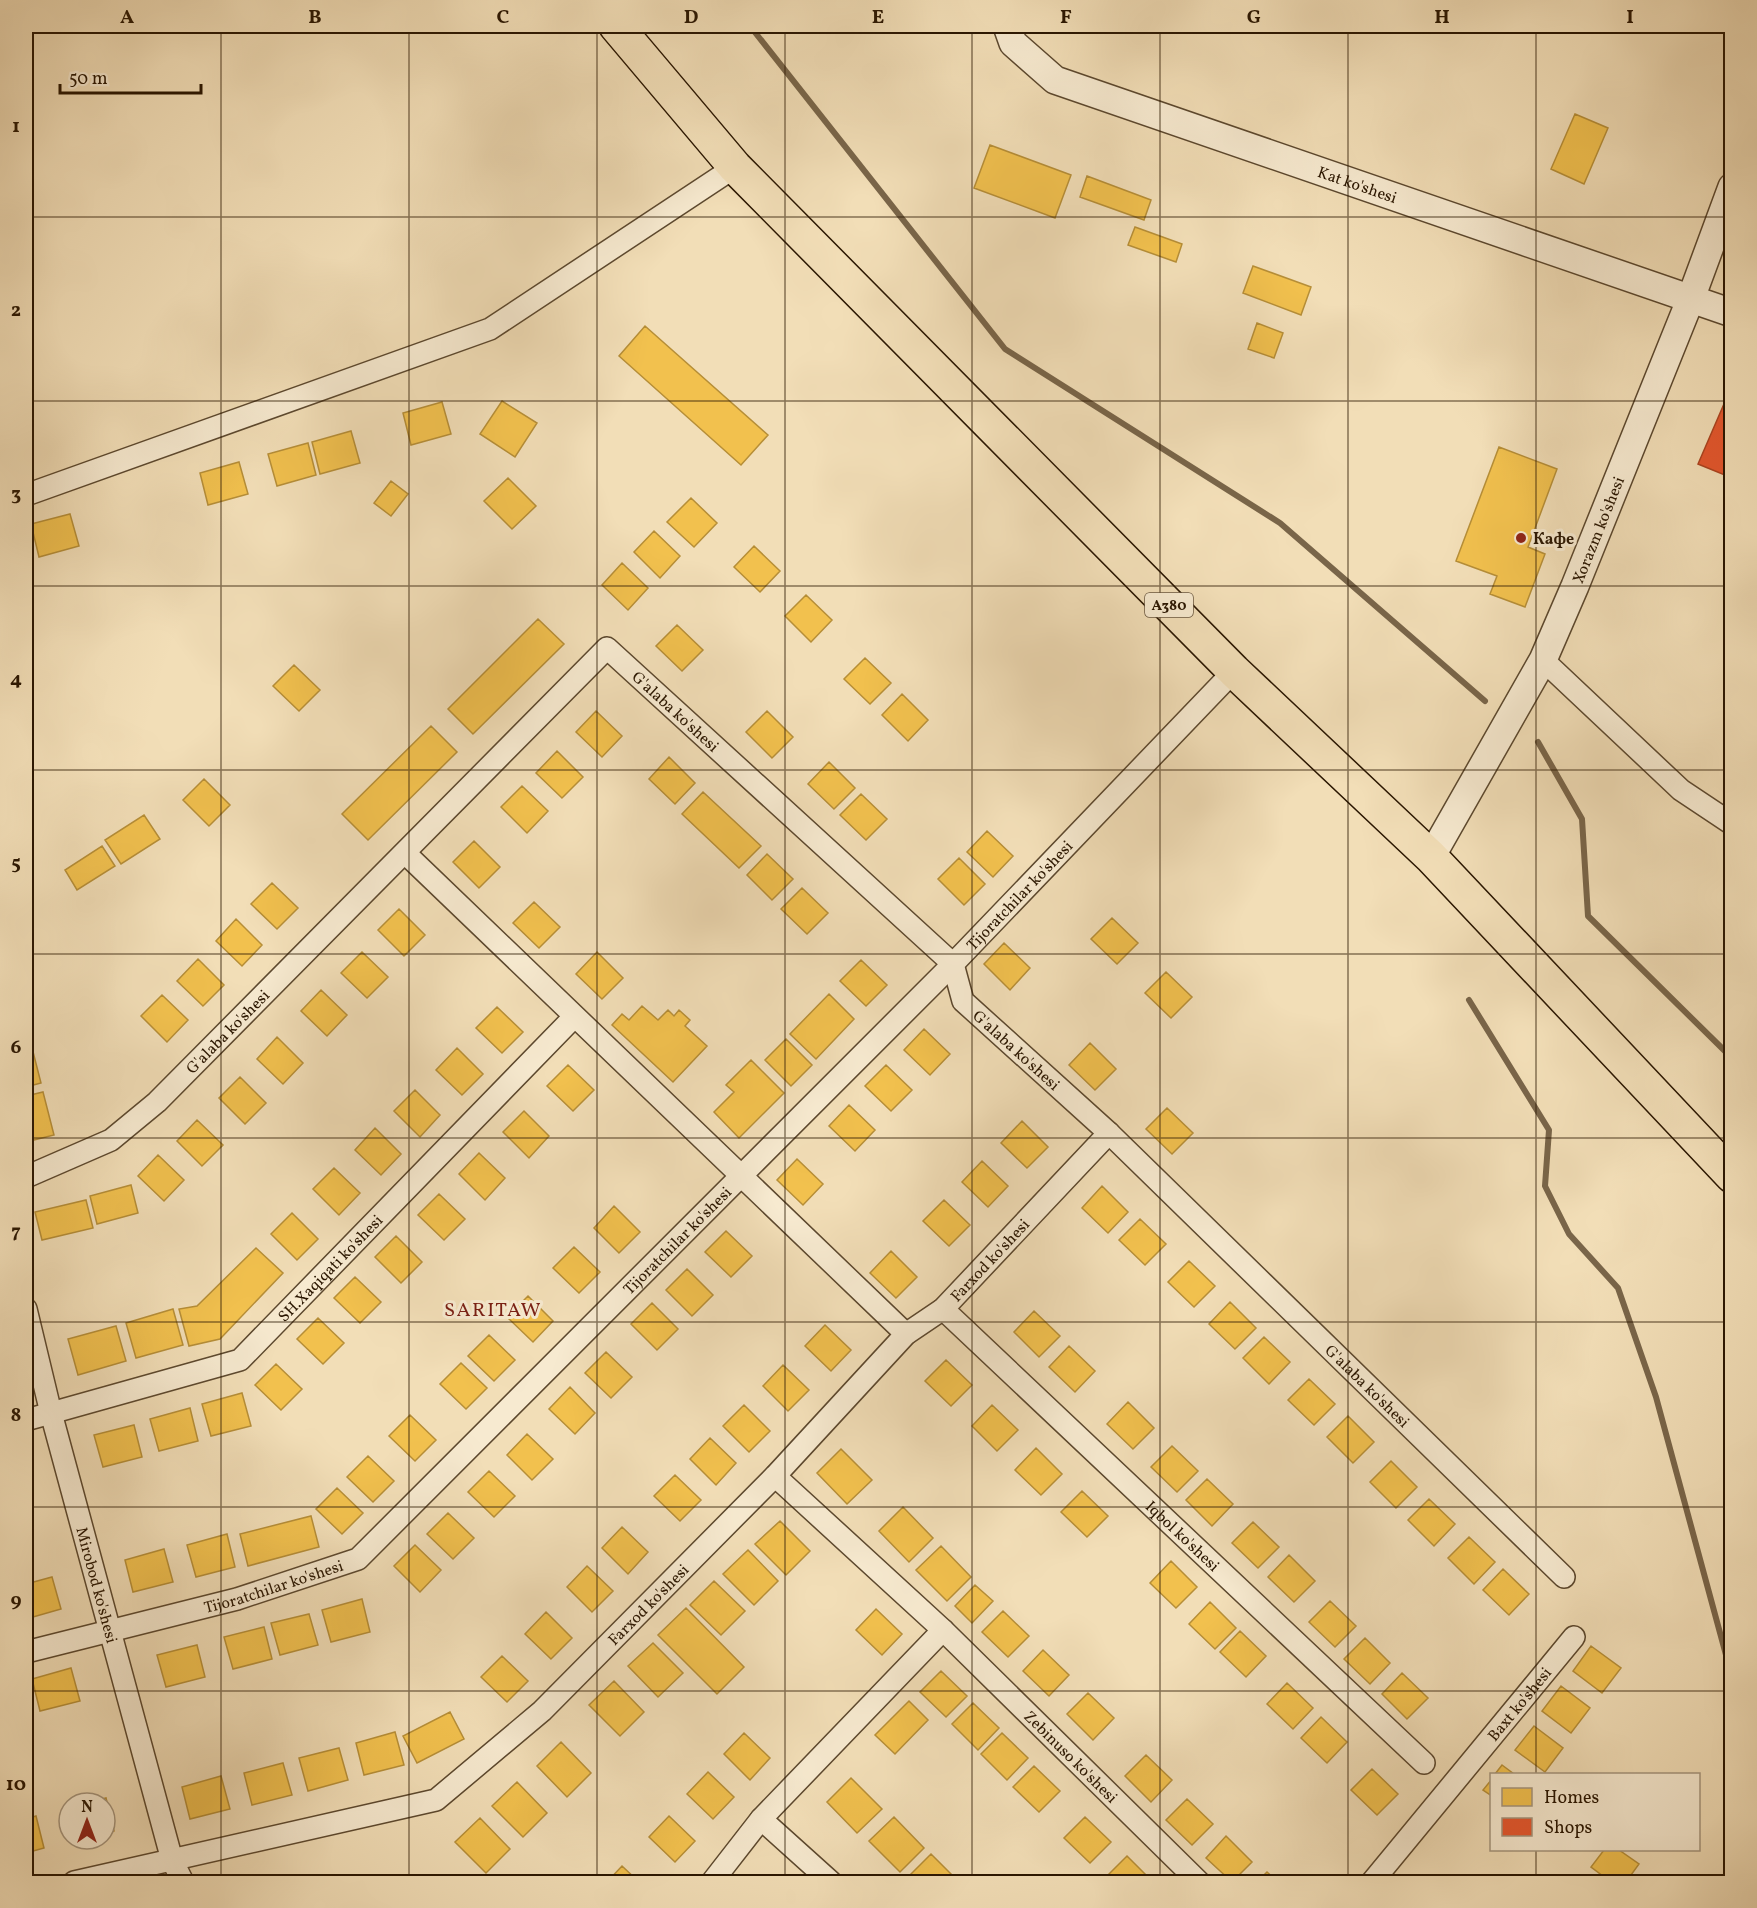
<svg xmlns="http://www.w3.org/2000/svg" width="1757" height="1908" viewBox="0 0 1757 1908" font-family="Vollkorn,serif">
<rect width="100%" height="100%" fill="#f2deb7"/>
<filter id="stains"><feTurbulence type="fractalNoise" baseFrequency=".00333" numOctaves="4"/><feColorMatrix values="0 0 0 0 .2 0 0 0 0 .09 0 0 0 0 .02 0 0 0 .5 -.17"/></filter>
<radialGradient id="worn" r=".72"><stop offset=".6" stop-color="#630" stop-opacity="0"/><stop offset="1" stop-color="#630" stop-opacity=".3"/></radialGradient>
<!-- homes -->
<path fill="#f2c14e" stroke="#b68e37" stroke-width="1.5" d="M1575,114L1608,128L1584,184L1551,169Z
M990,145L1071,175L1055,218L974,188Z
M1087,176L1151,200L1144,220L1080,197Z
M1135,227L1182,244L1176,262L1128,245Z
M1253,266L1311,287L1301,315L1243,293Z
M1257,323L1283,333L1274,358L1248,349Z
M645,326L768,435L741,465L619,356Z
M502,401L537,423L515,457L480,434Z
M442,402L451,434L411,445L403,413Z
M351,431L360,463L320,474L312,442Z
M308,443L316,475L277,486L268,454Z
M1499,447L1557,469L1528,547L1545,554L1525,607L1490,594L1497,576L1456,561Z
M239,462L248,494L208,505L200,473Z
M508,478L536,506L512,529L484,501Z
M391,481L408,494L391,516L374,503Z
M691,498L717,523L694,547L667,522Z
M70,514L79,546L39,557L31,524Z
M654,531L680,556L660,578L634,552Z
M754,546L780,571L760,592L734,567Z
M622,563L648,588L628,610L602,585Z
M806,595L832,620L811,642L785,616Z
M538,619L564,644L473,734L448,709Z
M677,625L703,650L682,671L656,646Z
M865,658L891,683L870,704L844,679Z
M294,665L320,690L299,711L273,686Z
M902,694L928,720L908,741L882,715Z
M596,711L622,736L602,757L576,732Z
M767,711L793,737L772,758L746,732Z
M431,726L457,752L368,840L342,814Z
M557,751L583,777L562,798L536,773Z
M669,757L695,783L675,804L649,779Z
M829,762L855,788L834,809L808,784Z
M204,779L230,805L209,826L183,800Z
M522,786L548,811L527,833L501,807Z
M703,792L761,846L739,868L682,814Z
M861,794L887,819L866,840L840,815Z
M144,815L160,839L121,864L105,840Z
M987,831L1013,856L993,877L967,852Z
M474,841L500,867L479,888L453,862Z
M102,846L115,866L77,890L65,870Z
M767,854L793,879L772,900L747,875Z
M959,858L985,884L964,905L938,879Z
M272,883L298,908L277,929L251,904Z
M802,888L828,913L807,934L781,909Z
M534,902L560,927L539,948L513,923Z
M399,909L425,935L404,956L378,930Z
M1112,918L1138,943L1117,964L1091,939Z
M236,919L262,945L242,966L216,941Z
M1004,943L1030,968L1010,990L984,964Z
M362,952L388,977L367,998L341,973Z
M597,952L623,978L602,999L576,974Z
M198,959L224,985L203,1006L177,981Z
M861,960L887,985L866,1006L840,981Z
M1166,972L1192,997L1171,1018L1145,993Z
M321,990L347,1015L327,1036L301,1011Z
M829,994L854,1019L816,1059L790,1034Z
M162,995L188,1020L167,1042L141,1016Z
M642,1006L658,1020L668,1010L674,1016L679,1010L690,1020L685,1026L707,1046L673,1082L612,1025L622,1014L629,1020Z
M497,1007L523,1032L502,1053L476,1028Z
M924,1029L950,1054L930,1075L904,1050Z
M277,1037L303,1063L283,1084L257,1059Z
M786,1039L812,1065L791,1086L765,1060Z
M30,1040L41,1083L26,1087V1041Z
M1090,1043L1116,1069L1095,1090L1069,1065Z
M457,1048L483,1074L462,1095L436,1070Z
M751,1060L784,1093L739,1138L714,1112L734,1092L726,1085Z
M568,1065L594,1090L573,1111L547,1086Z
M886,1065L912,1090L891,1111L865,1086Z
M240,1077L266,1103L245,1124L219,1098Z
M415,1090L440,1115L420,1137L394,1111Z
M43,1092L54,1135L26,1142V1096Z
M849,1105L875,1130L855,1151L829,1126Z
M1167,1108L1193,1133L1172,1154L1146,1129Z
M524,1111L549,1136L529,1158L503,1132Z
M197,1120L223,1145L202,1166L177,1141Z
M1022,1121L1048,1147L1027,1168L1001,1143Z
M375,1128L401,1154L381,1175L355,1150Z
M479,1153L505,1178L485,1200L459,1174Z
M158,1155L184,1180L164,1201L138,1176Z
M797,1159L823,1184L803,1205L777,1180Z
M982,1161L1008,1186L988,1207L962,1182Z
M334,1168L360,1193L339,1215L313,1189Z
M131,1185L138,1213L97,1224L90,1196Z
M1102,1186L1128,1212L1108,1233L1082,1208Z
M439,1194L465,1219L444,1240L418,1215Z
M86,1200L93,1228L42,1240L35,1212Z
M944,1200L970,1225L949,1246L923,1221Z
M614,1206L640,1232L619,1253L594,1228Z
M292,1213L318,1239L297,1260L271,1234Z
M1140,1219L1166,1244L1145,1265L1119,1240Z
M726,1231L752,1256L731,1277L705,1252Z
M396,1236L422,1262L401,1283L375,1257Z
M574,1247L600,1272L579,1293L553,1268Z
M256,1248L283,1273L220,1339L189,1346L179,1309L197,1306Z
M891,1251L917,1277L896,1298L870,1273Z
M1189,1261L1215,1286L1194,1307L1168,1282Z
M687,1269L713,1295L692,1316L666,1290Z
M355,1277L381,1302L360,1323L334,1298Z
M528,1296L553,1321L533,1342L507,1317Z
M1230,1302L1256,1328L1235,1349L1209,1324Z
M652,1303L678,1329L657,1350L631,1324Z
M173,1309L183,1345L136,1358L126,1323Z
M1034,1311L1060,1336L1039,1357L1014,1332Z
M318,1318L344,1343L323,1364L297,1339Z
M825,1325L851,1350L831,1371L805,1346Z
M116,1326L126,1361L78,1375L68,1339Z
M489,1335L515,1360L494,1381L468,1356Z
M1264,1337L1290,1362L1269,1384L1243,1358Z
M1069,1346L1095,1371L1075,1392L1049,1367Z
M606,1352L632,1377L611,1398L585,1373Z
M946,1360L972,1385L951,1406L925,1381Z
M461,1363L487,1388L466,1409L440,1384Z
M276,1364L302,1389L281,1410L255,1385Z
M783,1365L809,1390L788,1411L763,1386Z
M1309,1379L1335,1404L1314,1425L1288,1400Z
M570,1387L595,1413L575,1434L549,1409Z
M242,1393L251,1426L211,1436L202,1404Z
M1128,1402L1154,1428L1133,1449L1107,1424Z
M744,1405L770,1431L749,1452L723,1426Z
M992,1405L1018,1430L997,1451L972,1426Z
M190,1408L198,1441L159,1451L150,1419Z
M410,1415L436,1440L415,1461L389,1436Z
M1348,1416L1374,1442L1353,1463L1327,1437Z
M134,1425L142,1457L103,1467L94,1435Z
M527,1434L553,1459L532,1480L507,1455Z
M710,1438L736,1463L716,1485L690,1459Z
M1172,1446L1198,1471L1177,1492L1151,1467Z
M1036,1448L1062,1474L1041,1495L1015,1470Z
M841,1449L872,1480L847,1504L817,1473Z
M368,1456L394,1481L373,1502L347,1477Z
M1391,1461L1417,1487L1396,1508L1370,1482Z
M489,1471L515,1496L494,1517L468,1492Z
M675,1475L701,1500L680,1521L654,1496Z
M1207,1479L1233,1504L1212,1526L1186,1500Z
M337,1488L363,1513L342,1534L316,1509Z
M1082,1491L1108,1516L1087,1537L1061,1512Z
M1429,1499L1455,1524L1434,1546L1408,1520Z
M903,1507L933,1538L909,1562L879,1531Z
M448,1513L474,1538L453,1559L427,1534Z
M311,1516L319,1547L248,1566L240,1534Z
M780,1521L810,1551L786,1575L755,1544Z
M1253,1522L1279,1547L1258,1568L1232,1543Z
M622,1527L648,1552L628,1574L602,1548Z
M227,1534L235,1567L196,1577L187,1545Z
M1469,1537L1495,1562L1474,1584L1448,1558Z
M415,1545L441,1570L420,1592L394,1566Z
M941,1546L971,1577L947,1601L916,1570Z
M164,1549L173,1582L133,1592L125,1560Z
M748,1550L778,1581L754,1605L723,1574Z
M1289,1555L1315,1581L1294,1602L1268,1577Z
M1171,1561L1197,1587L1176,1608L1150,1583Z
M587,1566L613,1591L592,1612L567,1587Z
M1503,1569L1529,1594L1509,1615L1483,1590Z
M52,1577L61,1609L26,1619V1584Z
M714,1581L745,1611L721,1635L690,1605Z
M975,1585L993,1601L972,1623L955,1606Z
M362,1599L370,1632L331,1642L322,1610Z
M1330,1601L1356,1626L1335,1647L1309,1622Z
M1210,1602L1236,1628L1215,1649L1189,1624Z
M686,1608L744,1667L717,1694L658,1635Z
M876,1609L902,1634L882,1655L856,1630Z
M1003,1611L1029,1636L1008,1657L982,1632Z
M546,1612L572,1638L551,1659L525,1634Z
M309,1614L318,1645L280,1655L271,1623Z
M264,1627L272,1659L233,1669L224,1637Z
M1240,1631L1266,1656L1246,1677L1220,1652Z
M1365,1638L1390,1663L1370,1684L1344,1659Z
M653,1643L683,1673L658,1697L628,1666Z
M197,1645L205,1677L166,1687L157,1655Z
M1591,1646L1621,1668L1602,1693L1573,1671Z
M1043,1650L1069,1675L1049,1696L1023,1671Z
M502,1656L528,1681L507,1702L481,1677Z
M71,1668L80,1701L40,1711L32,1679Z
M941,1671L967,1696L946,1717L920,1692Z
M1402,1673L1428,1698L1407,1719L1382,1694Z
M614,1681L644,1712L620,1736L589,1705Z
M1287,1683L1313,1708L1293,1729L1267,1704Z
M1561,1686L1590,1708L1571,1733L1542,1711Z
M1088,1693L1114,1718L1093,1740L1067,1714Z
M909,1701L928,1720L895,1754L875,1735Z
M973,1703L999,1728L978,1750L952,1724Z
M450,1712L464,1739L417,1763L403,1736Z
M1321,1717L1347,1742L1327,1763L1301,1738Z
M1534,1726L1563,1748L1545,1772L1515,1750Z
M395,1732L404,1765L364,1775L356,1743Z
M744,1733L770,1758L750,1780L724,1754Z
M1002,1733L1028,1758L1007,1780L981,1754Z
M561,1742L591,1773L567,1797L537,1766Z
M339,1748L348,1780L308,1791L299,1758Z
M1146,1755L1172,1780L1151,1802L1125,1776Z
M283,1763L292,1795L252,1805L244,1773Z
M1502,1765L1514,1774H1495Z
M1034,1766L1060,1791L1039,1812L1013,1787Z
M1372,1769L1398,1794L1377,1815L1351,1790Z
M708,1772L734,1797L713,1819L687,1794Z
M221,1776L230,1809L190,1819L182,1787Z
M851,1778L882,1809L857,1833L827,1802Z
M1492,1779V1796L1483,1790Z
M517,1782L547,1813L523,1837L492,1806Z
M106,1798L114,1831L105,1833V1803H87Z
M1187,1799L1213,1824L1192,1845L1166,1820Z
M36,1816L44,1848L26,1853V1819Z
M669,1816L695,1841L675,1862L649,1837Z
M894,1817L924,1848L900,1872L869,1841Z
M1085,1817L1111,1842L1090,1863L1064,1838Z
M480,1818L510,1849L486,1873L455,1842Z
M1226,1836L1252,1862L1232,1882L1206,1858Z
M1604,1850H1619L1639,1864L1626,1882H1611L1591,1867Z
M931,1854L959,1882H911L907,1878Z
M1127,1856L1152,1881L1151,1882H1111L1106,1877Z
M622,1866L639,1882H607Z
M1267,1872L1278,1882H1257Z
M1586,1876L1595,1882H1581Z"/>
<!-- shops -->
<path fill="#e4572e" stroke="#ac4420" stroke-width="1.5" d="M1727,397L1732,399V478L1698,464Z"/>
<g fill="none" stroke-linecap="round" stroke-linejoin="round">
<!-- stream -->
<path stroke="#796549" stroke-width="6" d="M750,26L1005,349L1280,523L1485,701
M1538,742L1582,819L1588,916L1732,1058
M1469,1000L1549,1130L1545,1186L1569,1234L1618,1288L1656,1397L1732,1677"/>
<defs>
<g id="minor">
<path d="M26,495L490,329L735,167"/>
<path d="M1543,660L1681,790L1732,824"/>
<path d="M405,853L906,1334"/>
<path id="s1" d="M26,1177L111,1140L157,1102L607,648L953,964L963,1001L1109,1133L1564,1577"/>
<path id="s2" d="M26,1309L51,1413L172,1860L183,1882"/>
<path id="s3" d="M943,1309L1424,1763"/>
<path id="s4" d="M26,1420L240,1360L574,1017"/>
<path id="s5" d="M775,1476L943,1630L1199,1882"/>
<path id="s6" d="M26,1652L237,1599L358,1559L953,964L1234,671"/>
<path d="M761,1819L831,1882"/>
<path id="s7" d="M74,1882L436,1800L542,1711L775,1476L906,1334L943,1309L1109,1133"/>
<path d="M712,1882L761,1819L943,1630"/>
<path id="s8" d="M1372,1882L1574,1637"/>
</g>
<g id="tertiary">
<path id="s9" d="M1007,26L1013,43L1055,80L1732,313"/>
<path id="s10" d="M1431,857L1543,660L1575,586L1691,298L1732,187"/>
</g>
<path id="trunk" d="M616,26L735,167L1234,671L1431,857L1732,1176"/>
</defs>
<!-- minor casing -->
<use href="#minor" stroke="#5c482e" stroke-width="24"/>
<!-- tertiary casing -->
<use href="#tertiary" stroke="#5c482e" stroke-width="30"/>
<!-- trunk casing -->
<use href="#trunk" stroke="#2a1601" stroke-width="36"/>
<!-- minor -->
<use href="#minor" stroke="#f7ead0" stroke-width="21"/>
<!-- tertiary -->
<use href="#tertiary" stroke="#f7ead0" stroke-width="27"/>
<!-- trunk -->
<use href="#trunk" stroke="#f2deb7" stroke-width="33"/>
</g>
<!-- grid -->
<path fill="none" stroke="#2a1601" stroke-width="1.5" stroke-opacity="0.55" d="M221,26V1882M409,26V1882M597,26V1882M785,26V1882M972,26V1882M1160,26V1882M1348,26V1882M1536,26V1774M26,217H1732M26,401H1732M26,586H1732M26,770H1732M26,954H1732M26,1138H1732M26,1322H1732M26,1507H1732M26,1691H1732M1536,1850V1882"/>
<!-- markers -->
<circle fill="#8f2418" stroke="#f7ead0" stroke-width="2" cx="1521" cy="538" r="6"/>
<g text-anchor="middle" stroke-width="6" stroke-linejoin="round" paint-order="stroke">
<!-- shield labels -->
<rect fill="#f7ead0" stroke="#68563f" stroke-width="1.5" x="1145" y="593" width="48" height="24" rx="4.5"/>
<g font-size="15" font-weight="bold" fill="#2a1601">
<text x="1169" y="610">A380</text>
</g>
<!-- street labels -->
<g font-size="16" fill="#2a1601" stroke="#f7ead0">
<text dy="6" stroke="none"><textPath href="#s9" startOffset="394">Kat ko'shesi</textPath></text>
<text dy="6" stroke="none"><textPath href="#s10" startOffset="368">Xorazm ko'shesi</textPath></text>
<text dy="6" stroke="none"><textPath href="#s1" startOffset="885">G'alaba ko'shesi</textPath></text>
<text dy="6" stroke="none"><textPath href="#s6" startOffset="1282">Tijoratchilar ko'shesi</textPath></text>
<text dy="6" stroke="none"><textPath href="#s1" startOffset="252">G'alaba ko'shesi</textPath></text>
<text dy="6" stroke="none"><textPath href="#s1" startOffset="1371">G'alaba ko'shesi</textPath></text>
<text dy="6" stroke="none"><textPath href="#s6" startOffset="796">Tijoratchilar ko'shesi</textPath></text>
<text dy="6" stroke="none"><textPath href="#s7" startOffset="1146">Farxod ko'shesi</textPath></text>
<text dy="6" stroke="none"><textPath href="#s4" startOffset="351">SH.Xaqiqati ko'shesi</textPath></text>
<text dy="6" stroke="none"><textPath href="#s1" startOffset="1857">G'alaba ko'shesi</textPath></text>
<text dy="6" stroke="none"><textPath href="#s3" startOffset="330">Iqbol ko'shesi</textPath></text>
<text dy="6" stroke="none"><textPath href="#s2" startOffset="285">Mirobod ko'shesi</textPath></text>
<text dy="6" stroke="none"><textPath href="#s6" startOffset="256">Tijoratchilar ko'shesi</textPath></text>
<text dy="6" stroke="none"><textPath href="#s7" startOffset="660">Farxod ko'shesi</textPath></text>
<text dy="6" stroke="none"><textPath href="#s8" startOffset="231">Baxt ko'shesi</textPath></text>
<text dy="6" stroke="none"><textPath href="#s5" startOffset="408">Zebinuso ko'shesi</textPath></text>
</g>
<!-- poi labels -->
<g font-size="16" font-weight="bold" fill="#2a1601" stroke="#f7ead0" text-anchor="start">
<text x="1533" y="544">Кафе</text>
</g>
<!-- quarter labels -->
<g font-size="20" letter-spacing="1.5" fill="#7a1f14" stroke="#f7ead0">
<text x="493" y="1316">SARITAW</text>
</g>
</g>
<!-- margin -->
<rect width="1757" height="1908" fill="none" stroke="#f2deb7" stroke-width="66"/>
<!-- legend -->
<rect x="1490" y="1773" width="210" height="78" fill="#f7ead0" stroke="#a5957d" stroke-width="1.5"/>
<rect x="1502" y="1788" width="30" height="18" fill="#f2c14e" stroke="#a5957d" stroke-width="1.5"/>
<text x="1544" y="1803" font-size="18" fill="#2a1601">Homes</text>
<rect x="1502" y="1818" width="30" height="18" fill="#e4572e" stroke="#a5957d" stroke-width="1.5"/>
<text x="1544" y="1833" font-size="18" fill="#2a1601">Shops</text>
<!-- north arrow -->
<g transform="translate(87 1821)"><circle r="28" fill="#f7ead0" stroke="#a5957d" stroke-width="1.5"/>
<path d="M0-4.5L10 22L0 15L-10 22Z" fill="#8f2418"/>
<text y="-9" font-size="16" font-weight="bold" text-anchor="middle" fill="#2a1601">N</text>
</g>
<!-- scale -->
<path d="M60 84v9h141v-9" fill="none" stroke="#2a1601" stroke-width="3"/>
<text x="69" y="84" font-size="18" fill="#2a1601" stroke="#f7ead0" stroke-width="4.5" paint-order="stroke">50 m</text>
<rect x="33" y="33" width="1691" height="1842" fill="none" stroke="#2a1601" stroke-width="2"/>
<g font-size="20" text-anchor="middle" font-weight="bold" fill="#2a1601">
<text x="127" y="23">A</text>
<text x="315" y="23">B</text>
<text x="503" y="23">C</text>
<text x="691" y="23">D</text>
<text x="878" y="23">E</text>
<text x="1066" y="23">F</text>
<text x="1254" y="23">G</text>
<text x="1442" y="23">H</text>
<text x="1630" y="23">I</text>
<text x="16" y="132">1</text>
<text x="16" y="316">2</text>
<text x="16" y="500">3</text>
<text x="16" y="685">4</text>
<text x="16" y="869">5</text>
<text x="16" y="1053">6</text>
<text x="16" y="1237">7</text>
<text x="16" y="1421">8</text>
<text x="16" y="1606">9</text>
<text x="16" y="1790">10</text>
</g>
<rect width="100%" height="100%" filter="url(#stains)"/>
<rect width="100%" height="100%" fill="url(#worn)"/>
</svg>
